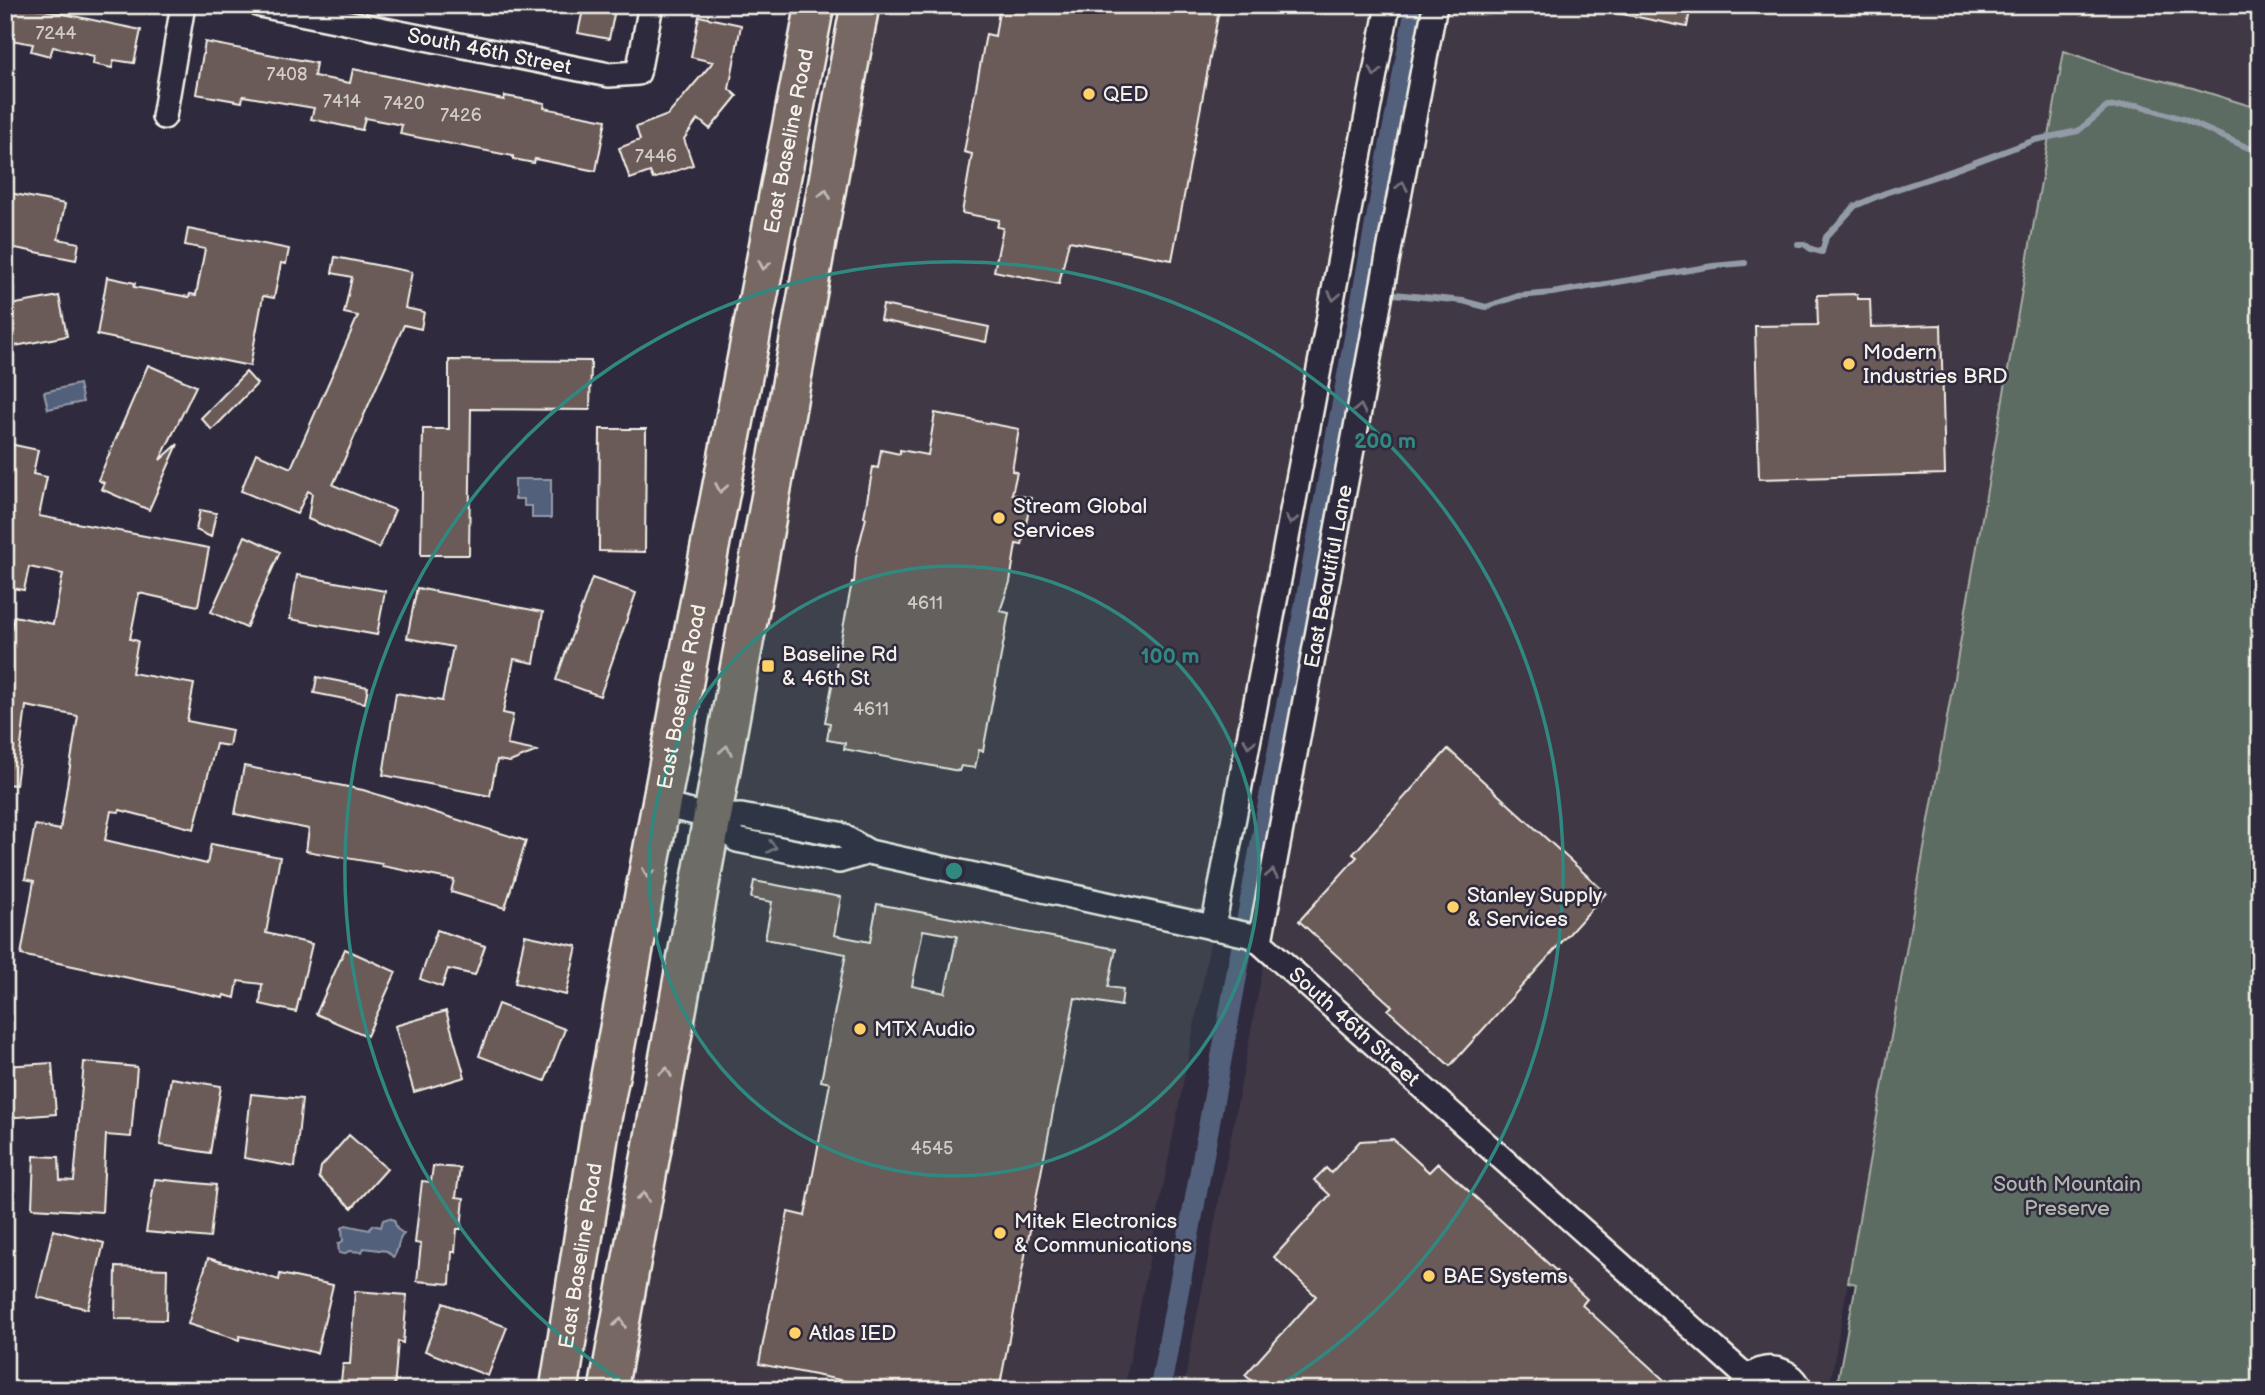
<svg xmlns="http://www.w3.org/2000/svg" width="2265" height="1395" viewBox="0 0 2265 1395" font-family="'Balsamiq Sans',sans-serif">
<rect width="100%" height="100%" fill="#2f2a3d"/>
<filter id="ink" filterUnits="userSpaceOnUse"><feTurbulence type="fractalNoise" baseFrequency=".0143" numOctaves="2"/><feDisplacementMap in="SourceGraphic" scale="14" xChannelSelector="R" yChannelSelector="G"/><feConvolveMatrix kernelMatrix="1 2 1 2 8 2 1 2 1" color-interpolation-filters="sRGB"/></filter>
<g filter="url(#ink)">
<!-- built -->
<path fill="#413845" d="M878,5H1375L1310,425L1124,1390H625Z
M1445,5H2260V109L2193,88L2121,71L2064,52L1829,1390H1183Z"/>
<!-- green -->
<path fill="#5c6c62" stroke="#a8aea5" stroke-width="2" d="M2064,51L2121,71L2193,88L2260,109V1390H1836L1856,1284L1848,1282Z"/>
<!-- water -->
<path fill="#53617c" stroke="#939ba7" stroke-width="2" d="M79,384L83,402L48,409L44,392Z
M515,479H551V518H532V506H524V499H515Z
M389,1218L394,1220L397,1229L404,1234C396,1240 400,1251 393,1257L387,1251L364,1248L362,1252L349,1251L344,1254L339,1253L338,1244L343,1241L342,1228L346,1225L369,1230L373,1225L381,1227L383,1220Z"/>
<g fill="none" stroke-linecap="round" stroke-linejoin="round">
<!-- stream -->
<path stroke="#939ba7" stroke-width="6" d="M1798,244H1804L1811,249L1822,252L1826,237L1855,206L1885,193L1946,173L2035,140L2078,131L2107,107L2138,105L2183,119L2260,153
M1394,294L1463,301L1486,307L1518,296L1552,293L1713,266L1745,263"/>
<!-- canal -->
<path stroke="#53617c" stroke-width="21" d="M1160,1390L1416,5"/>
</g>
<!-- building -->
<path fill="#6a5a58" stroke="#f4f1e8" stroke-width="2" fill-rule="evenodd" d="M5,5L40,9L141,30L134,63L114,60L112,68L93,64L94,56L53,47L50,56L31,51L33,44L5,39Z
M584,5H616L609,39L578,33Z
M1000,5H1220L1172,260L1069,241L1059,284L994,271L1003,228L997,227L999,220L962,213L972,154L964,152L986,34L995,36Z
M1618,5H1691L1687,27L1617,13Z
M699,16L741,25L729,89L737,96L710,129L698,119L684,139L693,165L653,179L650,172L630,179L619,148L640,140L636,127L668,115L713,62L691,57Z
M205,42L316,63L314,76L350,83L353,69L504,100L505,96L545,103L544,108L606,120L596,171L535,159L534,163L513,159V156L400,134L402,125L365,118L362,130L311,119L314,108L243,96L242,102L196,94Z
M5,192L65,204L58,239L79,243L76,260L5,246Z
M188,229L289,249L286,264L281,263L274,298L263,296L250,366L97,335L107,277L135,283L134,287L189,297L190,294L196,295L205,249L185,245Z
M335,257L412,272L405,308L424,312L421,329L404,325L333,485L395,510L379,548L308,519L312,493L308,491L297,514L241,491L256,453L291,468L358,316L344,313L352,277L332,273Z
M1857,294V299H1870L1871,327L1941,325L1945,474L1759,479L1755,326L1818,325L1817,295Z
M59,296L67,336L5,348V306Z
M883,305L989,327L986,342L880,320Z
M449,360L591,361L590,410L471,409L469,555H421L423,429H449Z
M148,365L196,386L160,460L178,444L149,510L101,489L104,483L98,480Z
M246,372L257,384L212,430L201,418Z
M935,413L1019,429L1012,471L1017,472L1012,494L1031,498L1022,545L1016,544L1010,582L1000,611L1009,613L983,751L979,750L975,768L961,766L959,771L844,749L845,743L827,740L830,723L825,722L852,582L854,583L856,557L866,518L864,517L873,467L878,468L881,450L900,454V450L928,455Z
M600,429H646L645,552L599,551Z
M5,443L38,450L33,474L47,477L39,516L209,548L198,606L139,593L130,639L138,641L132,673L194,684L187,721L232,730L229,746L216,744L194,829L120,810L119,812L111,811L105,840L207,864L211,844L280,857L266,933L312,944L296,1012L260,1004L262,984L238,981L235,998L224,995L223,998L21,955L34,881L25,879L35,825L60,830L78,716L26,706L16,785L5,784V647L8,648L14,616L53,624L63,574L29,567L24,590L5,587Z
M200,510L216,513L211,537L196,530Z
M245,536L280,552L246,628L211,612Z
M297,575L385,591L377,635L290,619Z
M592,578L636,593L600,696L556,680Z
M417,588L543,612L534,663L514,659L503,713L513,715L507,745L537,751L510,762L497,760L490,796L383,775L396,693L442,701L453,647L407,638Z
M317,677L368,687L365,703L314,693Z
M1448,749L1606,893L1450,1066L1388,1010L1392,1006L1299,921L1357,857L1353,854Z
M244,766L363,790L526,841L505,908L451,892L454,880L382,866V864L306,851L309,829L235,814Z
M754,881L841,897L834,935L870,942L877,904L1116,949L1108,987L1123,989L1121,1006L1075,998L999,1390H891L759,1364L788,1212L805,1216L830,1083L821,1081L846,954L765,939L772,902L751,898ZM923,930L957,936L945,993L912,986Z
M437,930L485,946L475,975L448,969L442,987L420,979Z
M525,935L577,946L566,995L515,983Z
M345,949L396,972L367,1036L316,1014Z
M498,1004L565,1029L545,1081L479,1056Z
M446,1011L465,1077L414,1092L395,1026Z
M84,1062L137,1067L131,1137L106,1135L102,1212L32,1208L34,1156L59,1157L60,1180L74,1181Z
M52,1063L56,1114L5,1118V1066Z
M171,1078L221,1086L210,1153L160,1145Z
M251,1094L302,1099L295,1167L244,1158Z
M349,1135L387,1169L352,1208L319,1178L321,1167Z
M1393,1139L1429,1172L1438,1163L1587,1299L1582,1305L1675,1390H1262L1245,1375L1316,1296L1274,1257L1330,1195L1314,1180L1326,1168L1331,1173L1360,1141Z
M433,1166L460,1168L456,1197L464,1198L461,1229H457L455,1252H452L450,1284L417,1281L421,1244L415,1243L422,1181L431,1182Z
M155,1179L216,1185L210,1238L146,1232Z
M53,1230L104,1243L88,1309L37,1297Z
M208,1258L279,1280L280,1274L333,1285L317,1353L240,1336L239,1340L188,1324Z
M116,1267L167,1269L166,1320L115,1319Z
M355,1291L407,1295L403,1343L398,1341L394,1390H340L343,1364H350Z
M443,1303L507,1327L488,1376L425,1351Z"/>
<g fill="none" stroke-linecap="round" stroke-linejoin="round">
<defs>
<g id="street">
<path id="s1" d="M260,5L609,75L638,73L651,5"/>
<path d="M164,117L183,5"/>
<path id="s2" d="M660,805L714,817L741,816L839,834L869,852L1253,936L1748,1378"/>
<path d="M714,817L737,840L839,861L869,852"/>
<path d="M1213,928L1388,5"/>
<path id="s3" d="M1260,941L1435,5"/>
<path d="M1741,1390C1753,1361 1789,1362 1801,1390"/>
</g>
<g id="primary">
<path id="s4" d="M559,1390L602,1119L686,671L815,5"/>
<path d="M608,1390L860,5"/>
</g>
</defs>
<!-- street casing -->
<use href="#street" stroke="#f4f1e8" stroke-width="28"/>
<!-- primary casing -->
<use href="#primary" stroke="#f4f1e8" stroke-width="42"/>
<!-- street -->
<use href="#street" stroke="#2f2a3d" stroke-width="23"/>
<!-- primary -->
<use href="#primary" stroke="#776864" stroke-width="37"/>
</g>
<!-- one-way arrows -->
<defs><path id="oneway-chevron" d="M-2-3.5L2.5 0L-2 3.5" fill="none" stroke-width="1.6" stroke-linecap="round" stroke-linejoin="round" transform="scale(1.75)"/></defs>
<g stroke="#747079">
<use href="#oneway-chevron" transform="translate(1375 72) rotate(101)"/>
<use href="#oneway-chevron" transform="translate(1402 186) rotate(-79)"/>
<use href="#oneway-chevron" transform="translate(1334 296) rotate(101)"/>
<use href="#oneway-chevron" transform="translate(1360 409) rotate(-79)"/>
<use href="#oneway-chevron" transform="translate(1291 520) rotate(101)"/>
<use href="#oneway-chevron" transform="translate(1249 743) rotate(101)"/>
<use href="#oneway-chevron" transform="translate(772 847) rotate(11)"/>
<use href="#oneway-chevron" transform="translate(1272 874) rotate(-79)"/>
</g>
<g stroke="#c2bab3">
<use href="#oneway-chevron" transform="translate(825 194) rotate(-80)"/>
<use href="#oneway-chevron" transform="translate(764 265) rotate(101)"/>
<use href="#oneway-chevron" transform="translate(721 488) rotate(101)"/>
<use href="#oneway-chevron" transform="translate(726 750) rotate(-80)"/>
<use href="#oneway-chevron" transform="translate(648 873) rotate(101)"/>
<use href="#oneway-chevron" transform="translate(666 1072) rotate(-79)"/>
<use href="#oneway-chevron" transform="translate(643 1197) rotate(-80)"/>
<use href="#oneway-chevron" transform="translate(620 1323) rotate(-80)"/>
</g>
</g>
<!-- distance rings -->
<circle cx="954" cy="871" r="305" fill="#318880" fill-opacity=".12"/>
<g fill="none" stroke="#318880" stroke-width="3.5">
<circle cx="954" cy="871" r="305"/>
<path d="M631 1387A609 609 0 1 1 1277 1387"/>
</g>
<!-- markers -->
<g fill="#ffd166" stroke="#2f2a3d" stroke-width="2.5">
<circle cx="1089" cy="94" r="7"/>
<circle cx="1849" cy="364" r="7"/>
<circle cx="999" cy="518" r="7"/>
<rect x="761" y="659" width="14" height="14" rx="3.5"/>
<circle cx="1453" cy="907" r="7"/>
<circle cx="860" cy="1029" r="7"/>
<circle cx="1000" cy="1233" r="7"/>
<circle cx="1429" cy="1276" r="7"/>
<circle cx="795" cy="1333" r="7"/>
</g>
<g text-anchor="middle" stroke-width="5" stroke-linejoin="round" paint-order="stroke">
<!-- number labels -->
<g font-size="18" fill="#d2cbc4">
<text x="56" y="39">7244</text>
<text x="287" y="80">7408</text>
<text x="342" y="107">7414</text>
<text x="404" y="109">7420</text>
<text x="461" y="121">7426</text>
<text x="656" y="162">7446</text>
<text x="925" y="609">4611</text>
<text x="871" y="715">4611</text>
<text x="932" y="1154">4545</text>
</g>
<!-- street labels -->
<g font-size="21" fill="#f4f1e8" stroke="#2f2a3d">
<text dy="7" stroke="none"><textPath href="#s1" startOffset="234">South 46th Street</textPath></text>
<text dy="7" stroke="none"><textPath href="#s4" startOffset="1270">East Baseline Road</textPath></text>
<text dy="7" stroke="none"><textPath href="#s3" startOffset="371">East Beautiful Lane</textPath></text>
<text dy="7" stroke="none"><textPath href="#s4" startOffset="704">East Baseline Road</textPath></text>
<text dy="7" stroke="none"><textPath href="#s2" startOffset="746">South 46th Street</textPath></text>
<text dy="7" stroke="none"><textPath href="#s4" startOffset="136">East Baseline Road</textPath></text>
</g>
<!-- poi labels -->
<g font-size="21" fill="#f4f1e8" stroke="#2f2a3d" text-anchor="start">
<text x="1103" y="101">QED</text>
<text x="1863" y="359">Modern<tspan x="1863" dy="24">Industries BRD</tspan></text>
<text x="1013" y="513">Stream Global<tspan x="1013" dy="24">Services</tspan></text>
<text x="782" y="661">Baseline Rd<tspan x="782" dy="24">&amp; 46th St</tspan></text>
<text x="1467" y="902">Stanley Supply<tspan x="1467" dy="24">&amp; Services</tspan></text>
<text x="874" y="1036">MTX Audio</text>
<text x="1014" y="1228">Mitek Electronics<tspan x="1014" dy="24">&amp; Communications</tspan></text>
<text x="1443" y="1283">BAE Systems</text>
<text x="809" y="1340">Atlas IED</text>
</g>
<!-- park labels -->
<g font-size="21" fill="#b0b5ac" stroke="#2f2a3d">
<text x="2067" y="1191">South Mountain<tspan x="2067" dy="24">Preserve</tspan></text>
</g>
</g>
<circle cx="954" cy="871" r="10" fill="#318880" stroke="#2f2a3d" stroke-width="3.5"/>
<g font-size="21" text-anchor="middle" font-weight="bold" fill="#318880" stroke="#2f2a3d" stroke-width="5" stroke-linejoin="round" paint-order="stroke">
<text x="1385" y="448">200 m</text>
<text x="1170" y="663">100 m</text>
</g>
<!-- margin -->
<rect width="2265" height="1395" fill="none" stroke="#2f2a3d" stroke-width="28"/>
<rect x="14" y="14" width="2237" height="1367" fill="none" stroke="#f4f1e8" stroke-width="2.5" filter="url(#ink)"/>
</svg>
